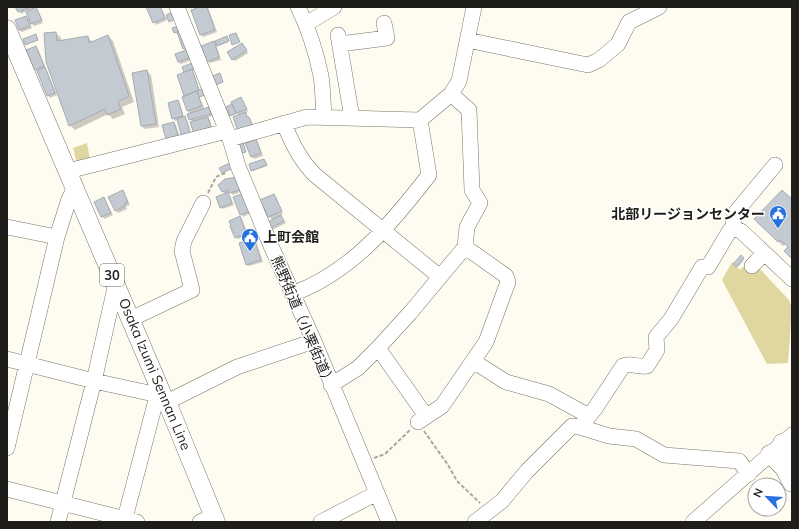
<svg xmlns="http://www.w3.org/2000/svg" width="799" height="529" viewBox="0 0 799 529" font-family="Mulish,'Noto Sans JP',sans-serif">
<rect width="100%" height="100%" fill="#fefcf1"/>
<!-- green -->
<path fill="#e0d6a0" d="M87,143L90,160L77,163L73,148Z
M732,262L740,270L748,262L759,268L789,300L792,308L788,363L767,364L722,280Z"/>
<!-- shadow -->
<path fill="#0003" d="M17,7H34L38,11L43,23L34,26L29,21L32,28L22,32L19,30L26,17L31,22L27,11L21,14Z
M147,7H161L167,20L156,25Z
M203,7L208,8L217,32L203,37L201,35Z
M181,26L194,59L181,64L178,62L186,51L183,48L178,33H175Z
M56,33L61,38V41L87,37L93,42L108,36L113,41L134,102L122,107L125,114L113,119L108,114L75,130L70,125Z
M227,37L229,42L218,46L217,45Z
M213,42L216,44L221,60L210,63L208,61Z
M244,46L248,53L235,61L233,59Z
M36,47L38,49L57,95L50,98L48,95L38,71L37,72L35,69Z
M192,65L194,69L191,70L194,73L200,91L207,95L200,97L196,86L195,87L205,110L209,109L211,111L213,116L207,117L210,120L213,131L193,122L190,119L191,114L188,111L183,97L186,96L178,75L185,73L184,68Z
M147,71L151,75L159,127L145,129L141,126Z
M241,98L248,111L244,113L251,120L255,130L237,114L232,116H231Z
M178,101L180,103L184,118L187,120L192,137L178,120L175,121L173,118Z
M174,123L176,125L180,138L169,141Z
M255,140L258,142L263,156L254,159L252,157Z
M265,161L267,166L253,171L252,170Z
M225,180L243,191L233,195L230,192L227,193L230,196L234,205L223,209L221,207L226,194L223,192Z
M123,191L130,205L126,206L127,209L118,213L115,210Z
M244,194L253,212L243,217L241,214Z
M276,197L283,214L280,215L286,223L272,230L270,228L273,220L269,217L266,210L262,212L260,210Z
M104,198L113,215L104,219L95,202Z
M792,201V258L789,247L786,244L783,246L755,219Z
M240,217L242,219L248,235L238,239L235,237Z
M254,240L256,242L263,262L249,266L246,264Z
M741,257L744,260L738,267L734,264Z"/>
<!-- building -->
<path fill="#c4cad2" stroke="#a6acb4" d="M15,7H31L18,12Z
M36,7L42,20L31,24L26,12Z
M146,7H160L165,18L153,23Z
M200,7H207L215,30L200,35L191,10Z
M175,11L178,18L169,22L166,15Z
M26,16L30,26L19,30L15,20Z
M182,25L183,30L174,33L172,28Z
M183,30L189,46L183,49L177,32Z
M56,32L57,41L88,36L89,43L108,35L129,96L118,102L121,109L107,115L105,109L69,126L46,62L44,33Z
M236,33L240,42L232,45L229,35Z
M36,34L38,40L25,45L23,39Z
M227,36L229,41L217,46L215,41Z
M214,41L219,57L207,62L201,46Z
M242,43L247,50L232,60L227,52Z
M36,46L44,66L34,70L26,50Z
M189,49L192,57L178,62L175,54Z
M192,63L194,69L184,72L182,67Z
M45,67L55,93L47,96L37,71Z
M192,69L199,90L184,96L177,75Z
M147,70L156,124L141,126L132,73Z
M220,73L223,82L213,86L210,77Z
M205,88L207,94L199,97L197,91Z
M197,91L202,106L187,111L182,97Z
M241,97L247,109L236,113L231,102Z
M178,100L183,116L172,119L168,103Z
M232,104L236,113L230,116L226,107Z
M209,107L211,114L189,120L187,114Z
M246,112L247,117H249L253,127L238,132L233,117Z
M185,116L191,135L182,138L177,119Z
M208,117L211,129L194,134L190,122Z
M174,122L178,136L166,139L162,125Z
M256,139L261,153L251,157L245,143Z
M242,140L246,152L240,154L236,141Z
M264,159L267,165L251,171L249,164Z
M230,163L233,168L222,173L219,168Z
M238,177L242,189L230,193L228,190L222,192L218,185L225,179Z
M123,190L128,202L124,204L125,206L115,211L108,197Z
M782,190L792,199V259L784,251L788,247L780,240L778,242L754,219Z
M228,192L232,203L220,208L216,197Z
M244,193L252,210L240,215L233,197Z
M274,194L282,211L268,217L264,208L259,210L255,202Z
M104,197L111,213L101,217L94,202Z
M281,215L284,221L269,229L266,223Z
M240,216L246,233L235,238L230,226H231L229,221Z
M254,238L261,260L246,265L239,243Z
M741,255L744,258L736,267L733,264Z"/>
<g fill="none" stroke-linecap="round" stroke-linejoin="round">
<defs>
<path id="minor" d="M177,7L230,139L238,166L271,246L314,341L389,522
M298,7C309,29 316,52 321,76C323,89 323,103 324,117
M306,24L334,7
M338,35L352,118
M467,40L588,65L599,60L618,44L629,22L659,7
M340,44L387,38L384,23
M284,123C291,142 301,161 315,175L440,277
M230,139L307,117L420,120L451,94L459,81L474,7
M68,171L227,131
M7,227L57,237
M735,229L733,220L736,212L775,165
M752,266L764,253
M292,294C352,272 391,224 429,175L420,120
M131,319L192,290L182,251L184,241L203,203
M378,348L426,416
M7,359L94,381L116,283
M473,361L506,382L549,394L589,416
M331,385L358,368L378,348L410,313L465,247
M167,402L237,367L314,341
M418,422L442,406L486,342L508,282L506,276L465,247L467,227L480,203L472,190L469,110L451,94
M580,427L594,410L623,366C631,362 638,368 647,366L657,350L656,337L671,319L702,267H708L730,230L735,229L741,231L792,279
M7,448L57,237L69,199L75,188
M7,489L137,522
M58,522L94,381L163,396
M124,522L156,400L163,396
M200,522L213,516
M321,522L377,493
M475,522L502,501L527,471L572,426L580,427L609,436L636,439L664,455L739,461L749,474
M693,522L792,435"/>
<path id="major" d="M7,29L163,396L167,402L216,522
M782,443L792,454
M770,454L784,468L792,483"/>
</defs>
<!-- minor casing -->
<use href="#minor" stroke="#77756c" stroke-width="16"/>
<!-- major casing -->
<use href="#major" stroke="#77756c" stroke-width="19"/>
<!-- path -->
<path stroke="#a9a79f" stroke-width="2" stroke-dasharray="4 2" stroke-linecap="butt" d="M208,193L216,177L227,172
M424,431L448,465L457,481L480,503
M374,458L385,454L410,430"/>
<!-- minor -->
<use href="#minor" stroke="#fff" stroke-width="15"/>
<!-- major -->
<use href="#major" stroke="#fff" stroke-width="18"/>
</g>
<!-- icons -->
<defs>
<symbol id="civic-pin" viewBox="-11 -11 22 30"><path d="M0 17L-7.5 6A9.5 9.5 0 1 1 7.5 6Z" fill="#2671dd" stroke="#fff"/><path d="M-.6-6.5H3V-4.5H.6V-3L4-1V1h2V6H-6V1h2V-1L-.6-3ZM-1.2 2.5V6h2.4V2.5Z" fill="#fff"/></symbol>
</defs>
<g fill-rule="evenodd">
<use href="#civic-pin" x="768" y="204" width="20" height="27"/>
<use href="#civic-pin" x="240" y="227" width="20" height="27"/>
</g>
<g text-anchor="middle" stroke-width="3" stroke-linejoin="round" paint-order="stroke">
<!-- shield labels -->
<rect fill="#fff" stroke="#62615e" stroke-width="1" x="100" y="264" width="24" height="22" rx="3"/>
<g font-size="13" font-weight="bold" fill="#1e1d19">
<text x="112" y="280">30</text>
</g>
<!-- poi labels -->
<g font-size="14" font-weight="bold" fill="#1e1d19" stroke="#fff" text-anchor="end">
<text x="765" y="219">北部リージョンセンター</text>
<text x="263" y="242" text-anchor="start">上町会館</text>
</g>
<!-- street labels -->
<g font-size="14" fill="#1e1d19" stroke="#fff">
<text transform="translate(303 321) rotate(67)" y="5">熊野街道（小栗街道）</text>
<text transform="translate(155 374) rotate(67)" y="5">Osaka Izumi Sennan Line</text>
</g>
</g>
<!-- border -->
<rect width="799" height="529" fill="none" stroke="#1e1d19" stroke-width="16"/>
<!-- north arrow -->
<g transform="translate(767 497) rotate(295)"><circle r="19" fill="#ffffff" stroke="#a5a5a3"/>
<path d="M0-3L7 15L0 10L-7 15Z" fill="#2671dd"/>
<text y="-6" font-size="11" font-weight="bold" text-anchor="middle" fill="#1e1d19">N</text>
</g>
</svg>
